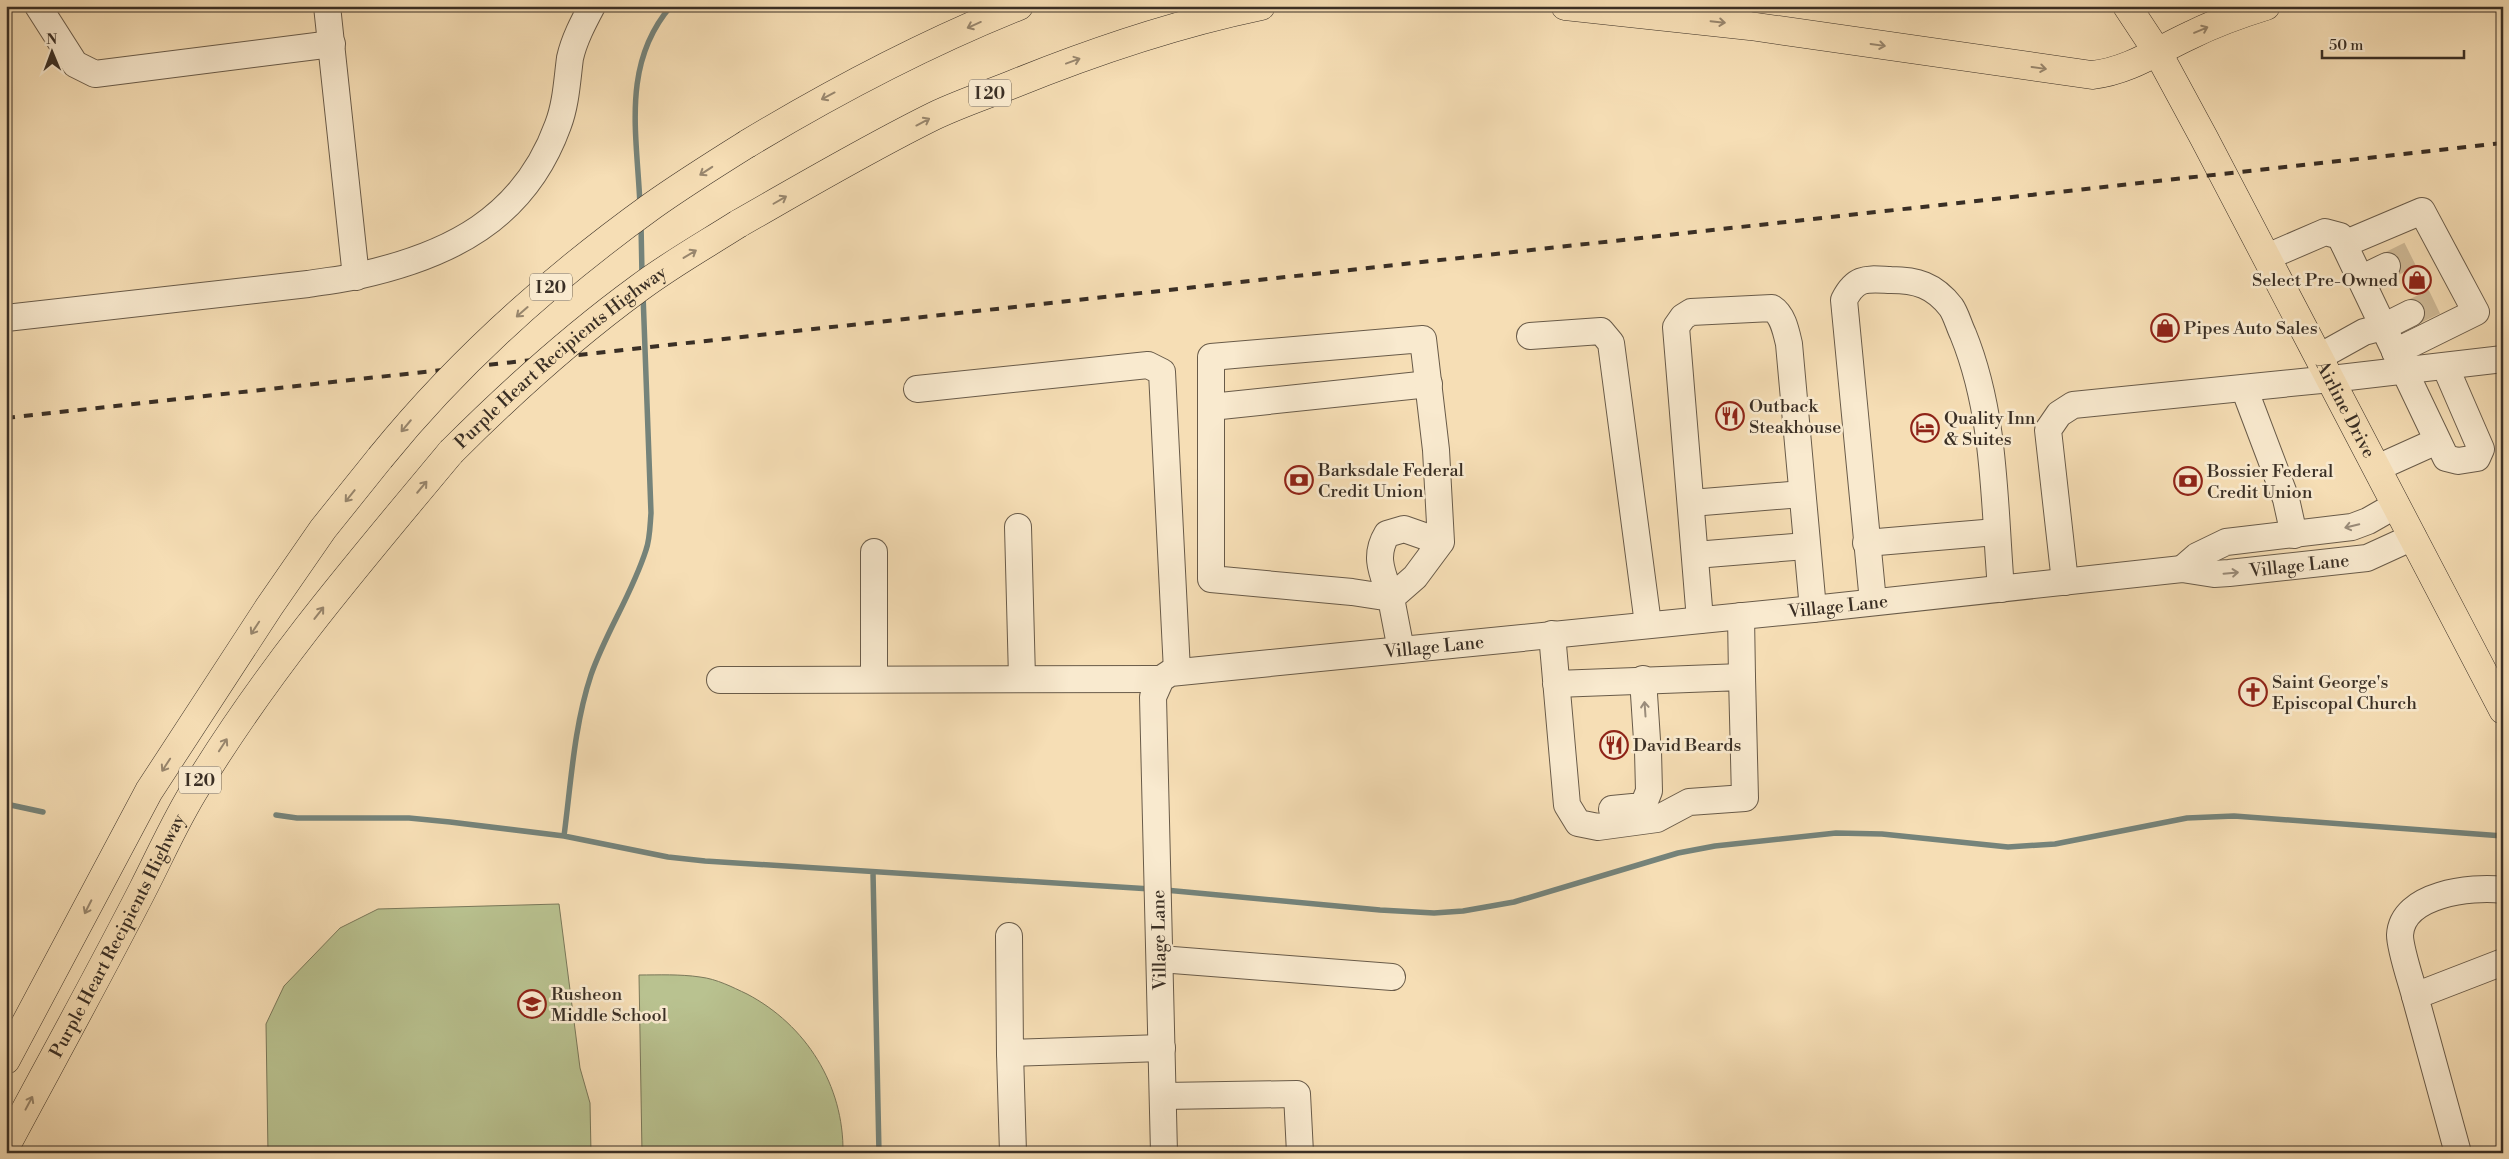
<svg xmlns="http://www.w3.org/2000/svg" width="2509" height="1159" viewBox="0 0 2509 1159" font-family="'Libre Bodoni',serif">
<rect width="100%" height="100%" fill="#f6deb5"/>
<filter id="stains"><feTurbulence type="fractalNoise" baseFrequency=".004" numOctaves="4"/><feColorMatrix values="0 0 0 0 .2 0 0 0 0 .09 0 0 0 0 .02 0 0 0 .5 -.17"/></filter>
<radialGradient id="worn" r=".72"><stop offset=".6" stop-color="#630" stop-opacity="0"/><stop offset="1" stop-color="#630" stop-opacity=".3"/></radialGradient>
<!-- green -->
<path fill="#b9c290" stroke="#7a785a" d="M559,904L580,1068L590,1103L591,1153H268L266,1024L284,986L340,928L378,909Z
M639,975C659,975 680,974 700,977C717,979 732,987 747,994C806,1025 844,1085 843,1153H642Z"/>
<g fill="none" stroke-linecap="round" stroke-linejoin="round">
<!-- stream -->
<path stroke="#75837a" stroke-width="5.5" d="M640,205C637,134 621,64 671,6
M641,224L642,275
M6,804L43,812
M276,815L297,818H409L450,822L564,836L668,857L705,861L1151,889
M564,836C571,783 574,726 591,675C606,632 632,594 646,550C650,539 650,525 651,513L643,294
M873,873L879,1153
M1165,890L1380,910L1434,913L1463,911L1514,902L1678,853L1715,846L1836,833L1882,834L2008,847L2055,844L2187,818L2234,816L2503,836"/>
<!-- minor-tunnel -->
<path stroke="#d0bb98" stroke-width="26" stroke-dasharray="26 13" stroke-linecap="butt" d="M2387,266L2419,250
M2411,313L2442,298"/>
<defs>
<g id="minor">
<path d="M38,6L75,64L95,74L332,44"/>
<path d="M327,6L356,277"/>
<path d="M2344,244L2422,211L2476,312L2395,352"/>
<path d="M2267,257L2325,232L2340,236L2446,458L2458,461L2477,458L2481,449L2445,366"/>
<path d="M2360,279L2387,266"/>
<path d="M6,318L308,284C324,281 341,280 357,276C449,256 524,219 558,125C566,104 567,81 570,58C574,40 583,23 592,6"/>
<path d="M1530,336L1601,331L1611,343L1648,624"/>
<path d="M2319,357L2364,332L2383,327L2411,313"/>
<path d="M2244,388L2286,499L2294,535"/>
<path d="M917,389L1148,365L1162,372L1177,671"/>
<path d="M1211,407L1429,384"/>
<path d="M2377,468L2437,441"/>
<path d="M1691,503L1802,494"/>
<path d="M1018,527L1022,678"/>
<path d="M1866,543L1996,532"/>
<path d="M874,552V679"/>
<path d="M1695,555L1806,546"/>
<path d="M2182,569L2197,556L2226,542L2352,527L2368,521L2396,505"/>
<path d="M2065,582L2048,430L2059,414L2073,405L2331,379L2503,359"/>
<path d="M1873,602L1844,300C1856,276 1867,279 1891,280C1916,280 1934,285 1951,307C1956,314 1959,326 1963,334C1996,415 1994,504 2001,589"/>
<path d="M1741,616L1742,677"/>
<path d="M1700,620L1676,327L1683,317L1691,312L1772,308C1783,315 1786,331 1789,344L1813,609"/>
<path d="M1552,634L1567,805L1578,823L1598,827L1657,819L1689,802L1745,798L1742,677L1556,684"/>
<path d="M1401,650L1391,598L1352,592L1211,579V357L1423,339L1436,450L1441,542L1415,577L1391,598C1383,574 1373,557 1387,534L1404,529L1441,542"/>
<path d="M1643,679L1647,740"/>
<path d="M720,680L1161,679"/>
<path d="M1612,809L1643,806L1649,791L1648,751"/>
<path d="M1009,936L1010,1053L1162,1048"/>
<path d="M1160,959L1392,977"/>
<path d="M2415,996C2411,981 2400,949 2400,935C2402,894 2471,886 2503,890"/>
<path d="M1010,1053L1013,1153"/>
<path d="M1163,1096L1297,1094L1300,1153"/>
<path id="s1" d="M1164,1153L1153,697L1161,679L1170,673L1813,609L2182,569L2214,574L2229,573L2367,558L2413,537"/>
<path d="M2458,1153L2415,996L2503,962"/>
</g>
<g id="major">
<path id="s2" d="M2127,6L2158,53L2204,138L2503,710"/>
</g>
<g id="highway">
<path d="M1565,6L1750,26L2092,75C2129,71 2158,50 2191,35C2215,23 2240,14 2266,6"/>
<path d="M747,144C835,91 924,44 1019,6"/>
<path d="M738,224C803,187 867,149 934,116C959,104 986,95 1011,85C1092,52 1175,24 1261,6"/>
<path d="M6,1060L149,791L269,607L323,529L380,458"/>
<path id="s3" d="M6,1146C52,1060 99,975 143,889C161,854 176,819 197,786C270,666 361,560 451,452"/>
</g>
</defs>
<!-- minor casing -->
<use href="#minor" stroke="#695b49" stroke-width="28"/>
<!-- major casing -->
<use href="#major" stroke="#3a2f25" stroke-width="29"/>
<!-- highway casing -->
<use href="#highway" stroke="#3a2f25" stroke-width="29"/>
<!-- minor -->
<use href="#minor" stroke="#f9eacf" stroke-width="26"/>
<!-- major -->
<use href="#major" stroke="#f6deb5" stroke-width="28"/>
<!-- highway -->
<use href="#highway" stroke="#f6deb5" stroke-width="28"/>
<!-- rail -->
<path stroke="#3a2f25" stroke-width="4" stroke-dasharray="9 9" stroke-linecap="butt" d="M6,418L2503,143"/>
<defs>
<g id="highway-bridge">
<path id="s4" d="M451,452C510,393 572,337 639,288C671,264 705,245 738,224"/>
<path d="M380,458C457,363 552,278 652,206C683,184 715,164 747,144"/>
</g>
</defs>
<!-- highway-bridge casing -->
<use href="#highway-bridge" stroke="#3a2f25" stroke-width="29" stroke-linecap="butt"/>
<!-- highway-bridge -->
<use href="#highway-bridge" stroke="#f6deb5" stroke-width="28"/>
</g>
<!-- one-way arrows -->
<defs><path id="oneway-shaft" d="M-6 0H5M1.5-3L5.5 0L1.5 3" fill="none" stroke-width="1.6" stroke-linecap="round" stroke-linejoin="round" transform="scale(1.25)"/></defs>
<g stroke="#98866d">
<use href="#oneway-shaft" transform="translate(1718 22) rotate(6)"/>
<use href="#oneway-shaft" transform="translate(974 25) rotate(156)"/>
<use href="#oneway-shaft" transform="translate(2201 30) rotate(-23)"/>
<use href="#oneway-shaft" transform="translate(1878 45) rotate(8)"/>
<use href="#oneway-shaft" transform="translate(1073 61) rotate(-20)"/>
<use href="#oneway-shaft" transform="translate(2039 68) rotate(8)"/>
<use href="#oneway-shaft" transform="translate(828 96) rotate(152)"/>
<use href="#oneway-shaft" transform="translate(923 122) rotate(-28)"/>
<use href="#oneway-shaft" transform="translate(706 171) rotate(147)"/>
<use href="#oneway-shaft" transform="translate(780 200) rotate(-30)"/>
<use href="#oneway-shaft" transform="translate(690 254) rotate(-31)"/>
<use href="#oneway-shaft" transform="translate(522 312) rotate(139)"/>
<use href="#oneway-shaft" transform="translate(406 426) rotate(130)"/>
<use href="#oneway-shaft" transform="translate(422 487) rotate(-50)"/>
<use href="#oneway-shaft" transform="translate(350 496) rotate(129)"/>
<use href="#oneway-shaft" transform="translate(319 613) rotate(-52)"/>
<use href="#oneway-shaft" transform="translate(255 628) rotate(123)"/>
<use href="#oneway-shaft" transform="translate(223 745) rotate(-57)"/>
<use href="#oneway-shaft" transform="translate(166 765) rotate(123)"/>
<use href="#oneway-shaft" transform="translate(88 907) rotate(117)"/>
<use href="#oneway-shaft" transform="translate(29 1103) rotate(-62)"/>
</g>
<g stroke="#9a8c7a">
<use href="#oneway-shaft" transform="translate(2352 526) rotate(166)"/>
<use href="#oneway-shaft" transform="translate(2231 573) rotate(-5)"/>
<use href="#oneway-shaft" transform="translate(1645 709) rotate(-94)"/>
</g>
<!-- icons -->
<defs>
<symbol id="shop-ring" viewBox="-11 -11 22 22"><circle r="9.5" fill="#f9eacf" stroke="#8f2418" stroke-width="1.5"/><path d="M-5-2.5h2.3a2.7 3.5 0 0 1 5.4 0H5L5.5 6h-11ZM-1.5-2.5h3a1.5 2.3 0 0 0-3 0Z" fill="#8f2418"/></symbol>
<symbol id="restaurant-ring" viewBox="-11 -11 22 22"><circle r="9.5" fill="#f9eacf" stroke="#8f2418" stroke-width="1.5"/><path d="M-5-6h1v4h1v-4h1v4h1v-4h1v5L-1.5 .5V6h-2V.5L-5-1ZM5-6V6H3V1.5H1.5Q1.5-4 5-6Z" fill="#8f2418"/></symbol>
<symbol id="hotel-ring" viewBox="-11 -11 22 22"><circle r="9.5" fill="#f9eacf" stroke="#8f2418" stroke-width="1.5"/><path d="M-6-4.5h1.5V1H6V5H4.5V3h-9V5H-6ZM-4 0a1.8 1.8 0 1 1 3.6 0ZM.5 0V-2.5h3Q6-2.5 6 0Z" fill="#8f2418"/></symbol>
<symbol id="bank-ring" viewBox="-11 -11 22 22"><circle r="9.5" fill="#f9eacf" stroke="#8f2418" stroke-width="1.5"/><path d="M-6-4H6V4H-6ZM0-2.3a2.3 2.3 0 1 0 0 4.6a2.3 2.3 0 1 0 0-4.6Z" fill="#8f2418"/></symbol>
<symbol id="church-ring" viewBox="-11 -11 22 22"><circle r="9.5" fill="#f9eacf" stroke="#8f2418" stroke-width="1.5"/><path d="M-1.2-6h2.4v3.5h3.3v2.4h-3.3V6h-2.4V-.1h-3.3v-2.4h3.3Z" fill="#8f2418"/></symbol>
<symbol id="school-ring" viewBox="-11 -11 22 22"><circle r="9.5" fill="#f9eacf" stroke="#8f2418" stroke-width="1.5"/><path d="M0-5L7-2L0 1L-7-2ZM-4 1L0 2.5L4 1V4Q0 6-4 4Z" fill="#8f2418"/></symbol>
</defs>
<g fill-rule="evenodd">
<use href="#shop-ring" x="2401" y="264" width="32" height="32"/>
<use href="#shop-ring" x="2149" y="312" width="32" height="32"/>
<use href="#restaurant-ring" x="1714" y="400" width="32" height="32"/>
<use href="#hotel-ring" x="1909" y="412" width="32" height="32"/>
<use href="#bank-ring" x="1283" y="464" width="32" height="32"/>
<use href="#bank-ring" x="2172" y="465" width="32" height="32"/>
<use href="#church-ring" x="2237" y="676" width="32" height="32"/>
<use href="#restaurant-ring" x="1598" y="729" width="32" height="32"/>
<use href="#school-ring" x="516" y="988" width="32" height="32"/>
</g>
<g text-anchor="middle" stroke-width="5" stroke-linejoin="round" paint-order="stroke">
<!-- shield labels -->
<g fill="#f9eacf" stroke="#736758" stroke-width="1">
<rect x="969" y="79.5" width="42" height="27" rx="4"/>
<rect x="530" y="273.5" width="42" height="27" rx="4"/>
<rect x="179" y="766.5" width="42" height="27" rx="4"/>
</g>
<g font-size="16" font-weight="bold" fill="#3a2f25">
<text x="990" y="99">I 20</text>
<text x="551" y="293">I 20</text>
<text x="200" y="786">I 20</text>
</g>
<!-- poi labels -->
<g font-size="18" fill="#3a2f25" stroke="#f9eacf" text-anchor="start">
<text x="2398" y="286" text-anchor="end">Select Pre-Owned</text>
<text x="2184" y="334">Pipes Auto Sales</text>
<text x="1749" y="412">Outback<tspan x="1749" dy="21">Steakhouse</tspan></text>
<text x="1944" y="424">Quality Inn<tspan x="1944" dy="21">&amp; Suites</tspan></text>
<text x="1318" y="476">Barksdale Federal<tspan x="1318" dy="21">Credit Union</tspan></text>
<text x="2207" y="477">Bossier Federal<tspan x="2207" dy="21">Credit Union</tspan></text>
<text x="2272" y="688">Saint George's<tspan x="2272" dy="21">Episcopal Church</tspan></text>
<text x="1633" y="751">David Beards</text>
<text x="551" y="1000">Rusheon<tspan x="551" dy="21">Middle School</tspan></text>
</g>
<!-- street labels -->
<g font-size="18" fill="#3a2f25" stroke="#f9eacf">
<text dy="6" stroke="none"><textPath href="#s4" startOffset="145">Purple Heart Recipients Highway</textPath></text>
<text dy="6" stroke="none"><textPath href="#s2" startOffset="459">Airline Drive</textPath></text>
<text dy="6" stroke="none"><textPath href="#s1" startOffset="1622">Village Lane</textPath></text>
<text dy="6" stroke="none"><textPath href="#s1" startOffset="1158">Village Lane</textPath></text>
<text dy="6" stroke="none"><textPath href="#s1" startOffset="752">Village Lane</textPath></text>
<text dy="6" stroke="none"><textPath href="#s3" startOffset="238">Purple Heart Recipients Highway</textPath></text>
<text transform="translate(1159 940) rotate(-91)" y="6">Village Lane</text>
</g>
</g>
<!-- margin -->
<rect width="2509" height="1159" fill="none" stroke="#f6deb5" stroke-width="25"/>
<rect x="8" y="8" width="2494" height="1144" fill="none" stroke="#3a2f25" stroke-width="2.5"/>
<rect x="12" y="12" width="2484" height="1134" fill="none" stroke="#3a2f25"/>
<!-- north arrow -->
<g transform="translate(52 52) rotate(359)" stroke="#f9eacf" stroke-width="4" paint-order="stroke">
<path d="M0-4L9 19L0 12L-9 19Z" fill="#3a2f25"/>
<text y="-8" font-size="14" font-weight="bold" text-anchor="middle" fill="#3a2f25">N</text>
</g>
<!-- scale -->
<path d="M2322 50v8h142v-8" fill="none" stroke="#3a2f25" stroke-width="2.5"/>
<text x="2329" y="50" font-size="15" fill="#3a2f25" stroke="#f9eacf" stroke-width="4" paint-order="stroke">50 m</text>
<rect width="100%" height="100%" filter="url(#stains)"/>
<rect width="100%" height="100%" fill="url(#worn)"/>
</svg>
